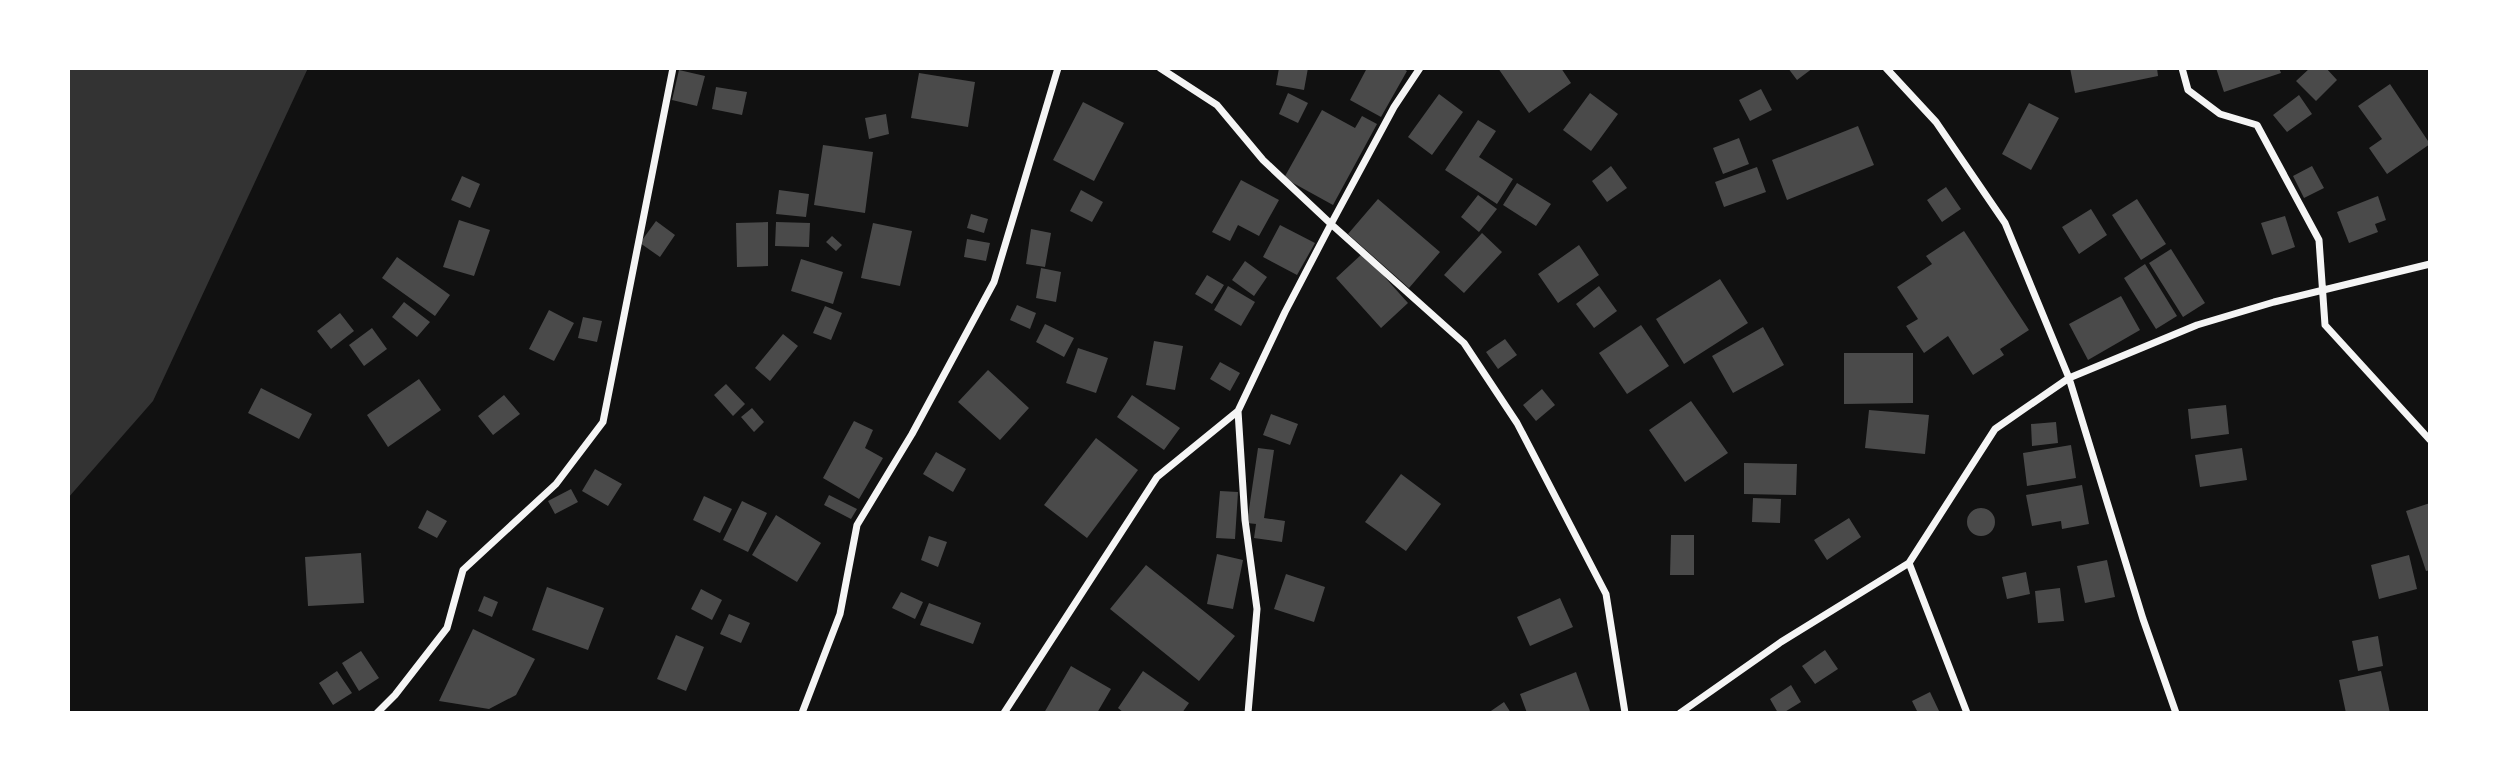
<svg xmlns="http://www.w3.org/2000/svg" width="2498" height="781" viewBox="0 0 2498 781" font-family="'Noto Sans',sans-serif">
<rect width="100%" height="100%" fill="#111"/>
<!-- water -->
<path fill="#333" d="M68,68H308L153,401L68,498Z"/>
<!-- building -->
<path fill="#4a4a4a" d="M1279,68H1308L1304,90L1276,85Z
M1367,68H1402L1407,71L1381,117L1350,100Z
M1498,68H1561L1571,83L1529,113Z
M1788,68H1813L1797,80Z
M2070,68H2157L2158,76L2075,93Z
M2216,68H2279L2281,73L2224,92Z
M2310,68H2326L2337,80L2316,101L2296,81Z
M679,70L705,76L697,106L672,100Z
M919,73L975,82L968,127L911,118Z
M2390,84L2430,144L2387,174L2369,148L2382,139L2358,106Z
M716,87L747,92L742,115L712,109Z
M1761,89L1772,110L1750,121L1739,100Z
M1288,93L1308,103L1298,123L1279,114Z
M1590,93L1618,114L1591,151L1563,130Z
M1439,94L1463,112L1432,155L1408,137Z
M2299,95L2312,114L2287,132L2273,115Z
M1083,102L1124,123L1094,181L1053,160Z
M2029,103L2059,118L2031,170L2002,154Z
M1322,110L1355,128L1362,116L1377,124L1333,205L1284,178Z
M886,114L889,134L869,139L865,118Z
M1478,120L1496,131L1479,157L1513,179L1497,204L1445,170Z
M1858,126L1874,165L1787,200L1772,160Z
M1739,138L1749,164L1723,174L1713,148Z
M823,145L873,152L865,213L814,205Z
M1611,166L1627,188L1607,202L1592,181Z
M2312,166L2324,188L2304,198L2293,176Z
M1757,167L1766,192L1724,207L1715,182Z
M462,176L480,184L470,208L451,200Z
M1241,180L1279,200L1259,236L1238,225L1230,241L1212,232Z
M1517,183L1551,204L1536,226L1503,205Z
M1946,187L1961,209L1942,222L1927,200Z
M779,190L809,194L806,217L776,214Z
M1081,190L1103,202L1092,222L1070,211Z
M1478,195L1497,209L1479,232L1461,217Z
M2378,196L2386,220L2375,224L2378,232L2349,243L2337,212Z
M1378,199L1440,252L1409,288L1348,234Z
M2137,199L2166,244L2141,260L2112,215Z
M2091,209L2107,235L2079,254L2062,227Z
M971,214L988,219L984,233L967,228Z
M2285,216L2295,247L2272,255L2261,223Z
M459,220L490,230L474,276L443,267Z
M656,221L675,235L660,257L640,243Z
M768,222V266L737,267L736,223Z
M776,222L810,223L809,247L775,246Z
M873,223L912,231L900,286L861,278Z
M1280,225L1315,243L1297,275L1263,257Z
M1031,229L1051,233L1045,267L1026,264Z
M1964,231L2029,330L2000,349L2004,355L1973,375L1948,336L1924,353L1906,326L1918,319L1897,287L1932,264L1926,256Z
M1482,233L1502,252L1464,293L1444,275Z
M832,236L842,245L836,251L826,242Z
M967,239L990,243L986,261L964,257Z
M1579,245L1599,275L1558,303L1538,274Z
M2171,249L2205,303L2183,317L2149,263Z
M1363,253L1408,303L1381,328L1336,278Z
M397,257L450,295L435,316L382,278Z
M801,259L843,272L833,304L791,291Z
M1245,261L1267,277L1254,296L1232,280Z
M2145,264L2177,316L2156,329L2124,278Z
M1041,268L1061,272L1056,302L1036,298Z
M1207,275L1224,285L1212,304L1195,294Z
M1720,279L1748,323L1684,364L1656,319Z
M1228,286L1255,302L1241,326L1214,310Z
M1599,286L1617,311L1594,328L1576,304Z
M2121,296L2140,330L2088,360L2069,324Z
M404,302L430,322L417,337L392,317Z
M1017,305L1036,313L1030,329L1010,320Z
M825,306L842,313L831,340L813,333Z
M549,310L574,323L554,361L529,349Z
M340,313L354,331L331,349L317,331Z
M583,317L602,321L597,342L578,338Z
M1045,324L1074,338L1064,357L1036,342Z
M1641,325L1669,366L1627,394L1599,353Z
M1763,327L1784,365L1733,393L1712,356Z
M372,328L387,349L364,366L349,345Z
M783,334L798,346L770,381L755,368Z
M1505,339L1517,355L1498,369L1486,352Z
M1154,341L1183,346L1175,390L1146,385Z
M1078,348L1108,358L1096,393L1066,383Z
M1844,353H1913V403L1844,404Z
M1220,362L1240,373L1230,391L1210,379Z
M988,370L1029,408L1000,440L958,402Z
M419,379L441,410L388,447L367,415Z
M726,384L745,404L733,416L714,395Z
M261,388L312,414L299,439L248,413Z
M1542,389L1555,405L1536,421L1523,405Z
M504,395L520,414L493,435L478,416Z
M1132,395L1180,428L1164,450L1117,417Z
M1691,401L1728,453L1685,482L1649,430Z
M2226,405L2229,434L2191,439L2188,409Z
M752,408L764,422L754,432L741,417Z
M1869,410L1929,415L1925,454L1865,448Z
M1271,414L1298,424L1290,445L1263,435Z
M854,421L873,430L865,448L883,458L859,499L823,478Z
M2056,422L2058,443L2032,446L2031,424Z
M1096,438L1138,470L1087,538L1044,505Z
M2071,445L2076,478L2027,486L2023,453Z
M1258,448L1274,450L1264,518L1285,521L1282,542L1254,538L1256,524L1247,523Z
M2242,448L2247,480L2200,487L2195,455Z
M936,452L966,469L953,492L923,474Z
M1744,463L1797,464L1796,495L1744,494Z
M595,469L622,484L608,506L582,491Z
M1401,474L1441,504L1406,551L1365,522Z
M2082,485L2089,524L2062,529L2061,521L2032,526L2026,495Z
M571,489L578,502L555,514L548,501Z
M1220,491L1238,492L1235,539L1216,538Z
M829,495L857,509L851,519L824,505Z
M704,496L732,509L720,533L693,520Z
M1753,498L1781,499L1780,523L1752,522Z
M742,501L767,513L748,552L723,540Z
M2430,503V570L2426,571L2406,511Z
M1967 522a14 14 0 1 1 28 0a14 14 0 1 1-28 0Z
M427,510L447,521L437,538L418,528Z
M776,515L821,543L797,582L752,555Z
M1849,518L1861,537L1827,560L1814,540Z
M1671,535H1694V575H1670Z
M929,536L947,542L938,567L921,560Z
M361,553L364,603L308,606L305,557Z
M1217,554L1243,560L1233,609L1207,604Z
M2409,555L2417,589L2379,599L2371,565Z
M2107,560L2115,597L2085,603L2077,566Z
M1146,565L1235,636L1199,681L1110,609Z
M2026,572L2030,594L2007,599L2002,577Z
M1286,574L1325,587L1314,622L1274,609Z
M547,587L604,608L588,650L532,630Z
M2060,588L2064,621L2038,623L2035,591Z
M701,589L722,600L712,620L691,609Z
M901,592L923,602L915,619L892,608Z
M484,596L498,602L492,617L478,611Z
M1560,598L1573,627L1530,646L1517,617Z
M929,603L981,623L973,644L920,625Z
M729,614L750,623L741,643L720,634Z
M473,629L535,659L516,695L489,709L439,701Z
M676,635L704,647L686,691L657,679Z
M2378,636L2383,666L2358,671L2352,641Z
M1825,650L1838,669L1815,684L1802,666Z
M361,651L379,678L359,691L342,663Z
M1071,666L1111,689L1097,713H1044Z
M337,671L352,693L333,705L319,683Z
M1143,671L1189,703L1182,713H1124L1118,708Z
M2381,671L2390,713H2346L2339,680Z
M1576,672L1590,711L1585,713H1527L1520,694Z
M1791,685L1801,702L1783,713H1778L1770,699Z
M1930,692L1940,713H1918L1912,701Z
M1504,702L1511,713H1488Z"/>
<g fill="none" stroke-linecap="round" stroke-linejoin="round">
<!-- minor -->
<path stroke="#f5f5f5" stroke-width="7" d="M1160,68L1217,105L1263,160L1331,224L1464,343L1517,423L1606,594L1625,713
M1886,68L1936,122L2005,223L2069,378L2143,619L2176,713
M2182,68L2188,90L2220,114L2257,125L2319,240L2325,325L2430,440
M1238,411L1245,520L1257,609L1248,713
M1909,563L1967,713
M377,713L395,695L447,628L463,570L556,484L603,422L673,68
M802,713L840,614L857,525L912,434L994,282L1058,68
M1004,713L1157,477L1238,411L1285,312L1331,224L1394,107L1420,68
M1680,713L1781,642L1909,563L1995,429L2069,378L2197,325L2274,302L2430,264"/>
</g>
<!-- border -->
<rect width="2498" height="781" fill="none" stroke="#ffffff" stroke-width="140"/>
</svg>
